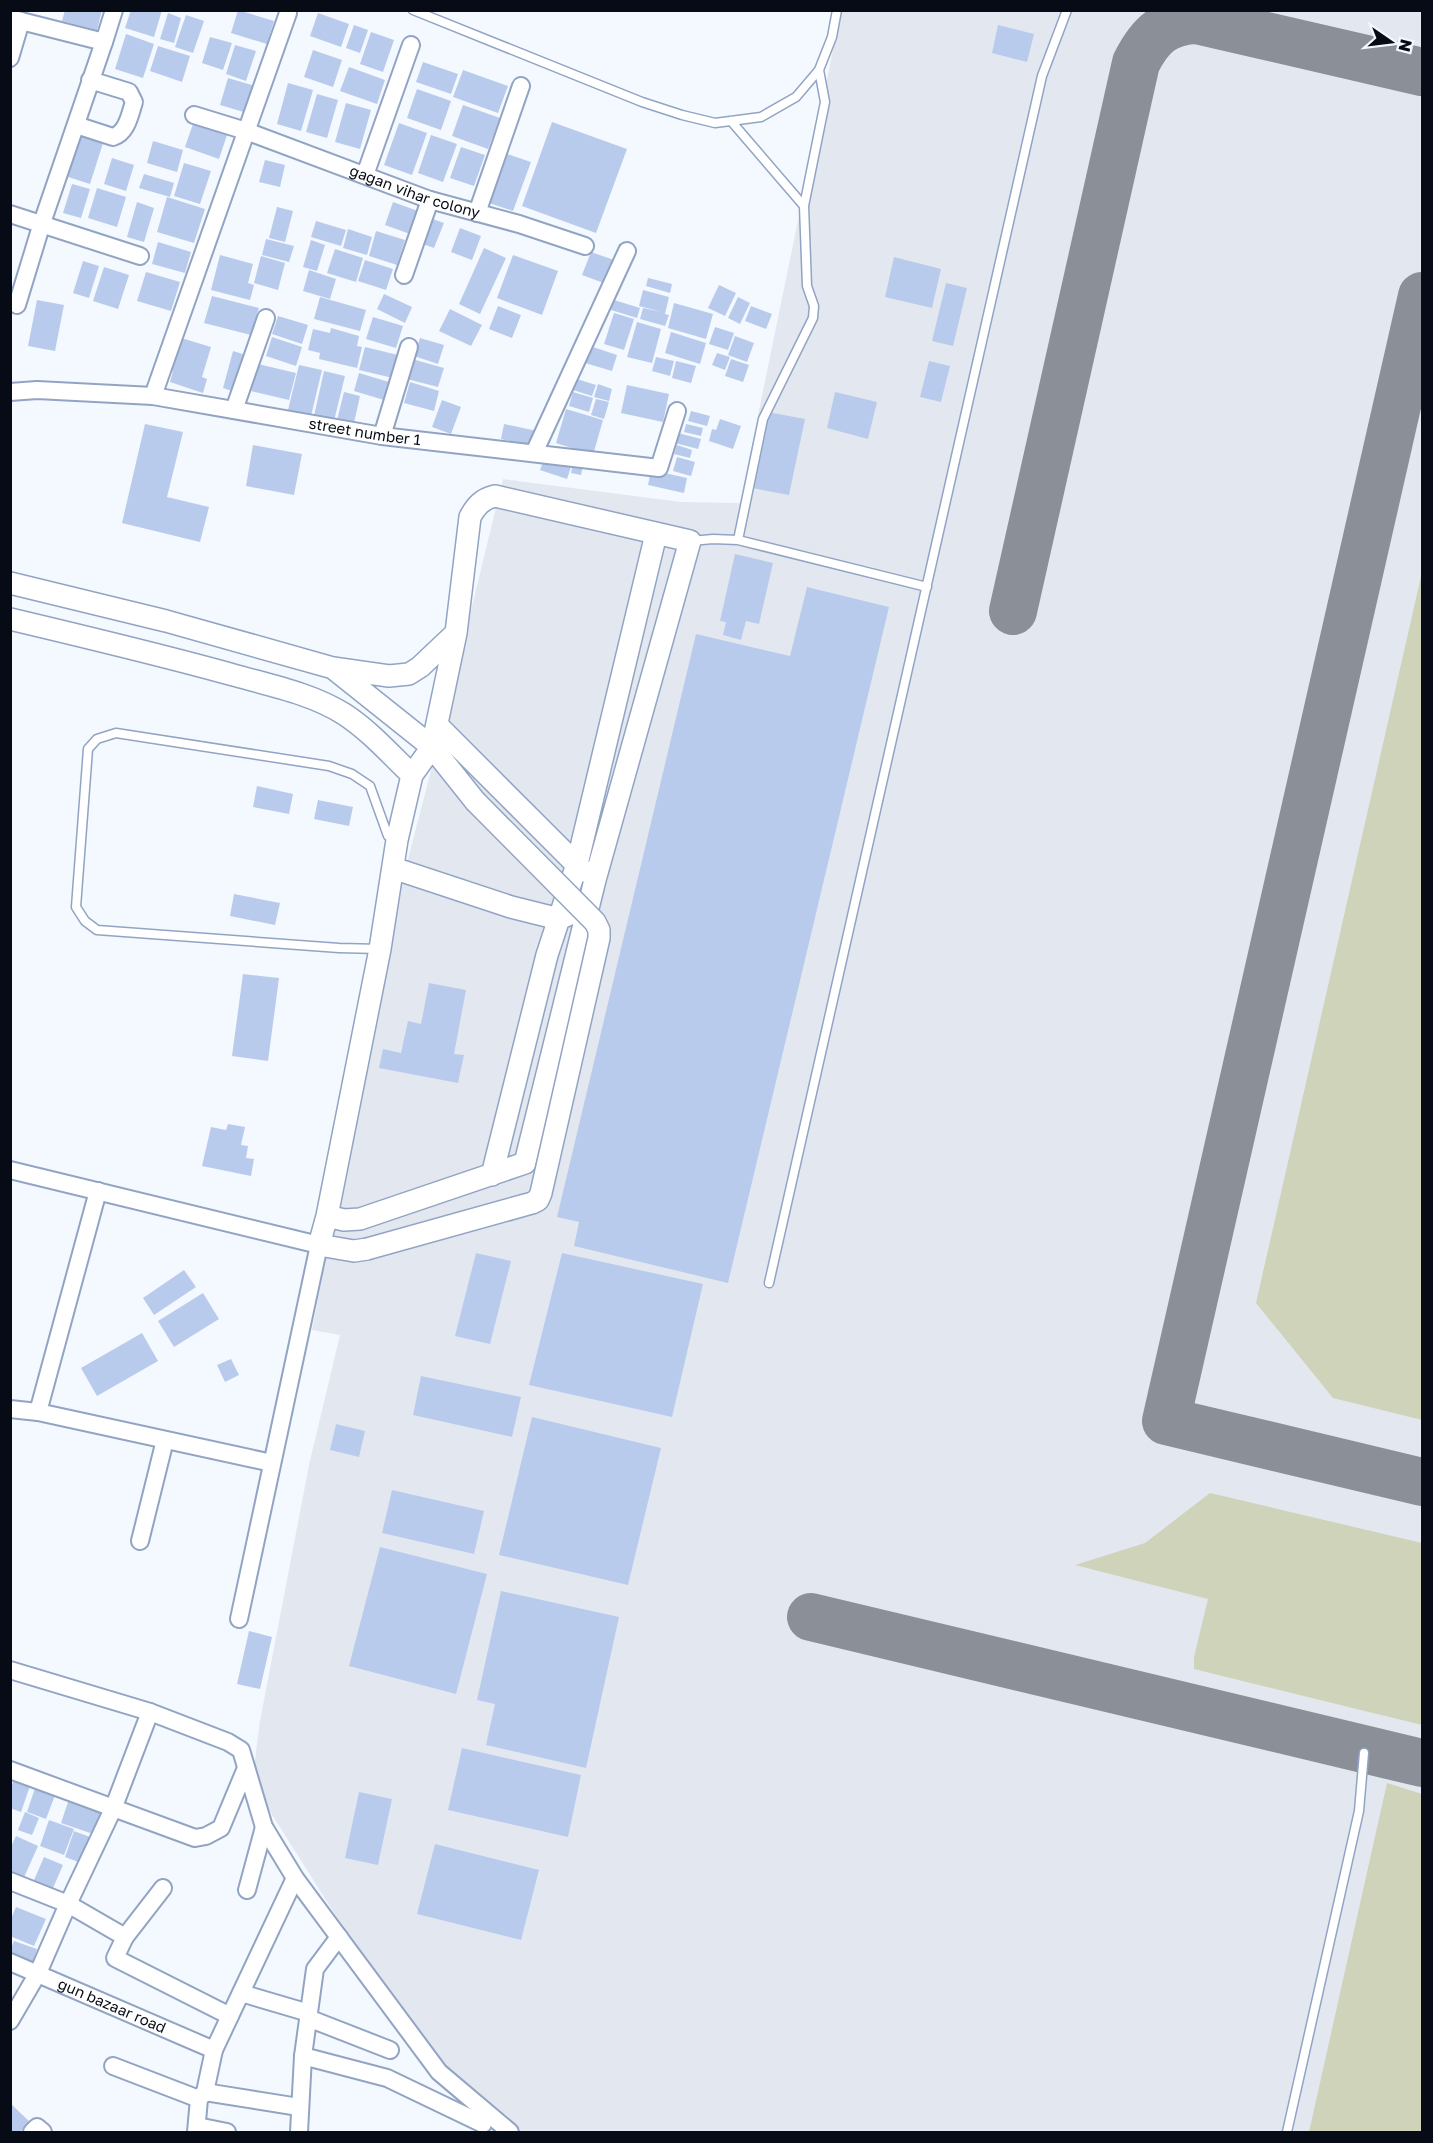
<svg xmlns="http://www.w3.org/2000/svg" width="1433" height="2143" viewBox="0 0 1433 2143" font-family="'Golos Text',sans-serif">
<rect width="100%" height="100%" fill="#f4f8ff"/>
<!-- built -->
<path fill="#e3e8f0" d="M841,11H1422V2132H519L469,2092L448,2071L384,1992L252,1783L260,1721L309,1465L340,1335L312,1330L395,909L447,709L503,479L681,502L740,503Z"/>
<!-- green -->
<path fill="#ced3ba" d="M1422,572V1420L1333,1398L1256,1303Z
M1210,1493L1422,1543V1725L1194,1669V1657L1208,1599L1075,1565L1145,1543Z
M1387,1783L1422,1794V2132H1309Z"/>
<g fill="none" stroke-linecap="round" stroke-linejoin="round">
<!-- taxiway -->
<path stroke="#8b9098" stroke-width="48" d="M1422,296L1166,1421L1422,1482
M1013,611L1136,63C1150,35 1165,21 1197,20L1422,72
M811,1617L1422,1763"/>
</g>
<!-- building -->
<path fill="#b9cbec" d="M65,10H102L97,30L62,21Z
M131,10H162L154,37L125,28Z
M238,10L274,21L267,44L231,33Z
M168,13L181,18L174,43L160,39Z
M318,13L349,24L341,47L310,36Z
M186,15L204,21L193,53L175,47Z
M354,25L368,30L360,53L346,48Z
M998,25L1034,34L1027,62L992,53Z
M371,32L394,40L383,72L360,64Z
M126,34L154,44L143,78L115,69Z
M210,37L232,43L223,70L202,63Z
M235,45L256,51L246,81L226,74Z
M158,46L190,56L182,82L150,71Z
M313,50L342,60L333,87L304,77Z
M423,62L458,74L451,94L416,82Z
M349,67L385,80L377,104L340,91Z
M463,70L508,86L498,113L453,97Z
M228,78L255,86L247,113L220,105Z
M288,83L313,90L301,131L277,124Z
M417,89L451,101L441,130L407,118Z
M317,94L338,100L327,138L306,132Z
M346,103L371,110L360,149L335,142Z
M463,105L500,118L488,149L452,136Z
M552,122L627,149L596,233L522,206Z
M399,123L427,133L412,175L384,165Z
M193,124L227,135L219,159L185,147Z
M76,131L104,140L90,184L62,175Z
M431,135L457,144L443,182L418,173Z
M153,141L183,150L177,172L147,163Z
M461,147L485,155L474,186L450,178Z
M507,154L531,162L513,211L489,203Z
M112,158L134,165L126,191L104,184Z
M265,160L285,165L280,187L259,182Z
M184,163L211,171L200,204L174,196Z
M144,174L174,183L170,197L139,188Z
M72,184L90,189L81,218L63,213Z
M97,188L126,197L117,227L88,218Z
M167,197L205,209L194,243L157,232Z
M137,202L154,208L144,242L127,237Z
M393,202L418,211L410,234L385,225Z
M277,207L293,211L285,242L269,238Z
M430,218L444,223L434,248L420,243Z
M316,221L346,230L341,246L311,237Z
M460,228L481,236L472,260L451,252Z
M348,229L372,237L367,255L343,248Z
M376,231L405,240L397,265L369,256Z
M266,239L294,246L289,262L262,255Z
M311,240L325,245L317,271L303,267Z
M158,242L191,252L185,273L152,264Z
M484,248L506,258L480,314L459,304Z
M335,249L363,258L356,282L327,273Z
M591,252L617,261L609,285L582,275Z
M220,255L253,264L248,283L254,285L250,300L211,290Z
M513,255L558,271L542,315L497,298Z
M261,256L285,263L278,290L254,283Z
M894,257L941,269L932,308L885,297Z
M365,260L393,269L386,290L358,281Z
M83,261L99,266L89,298L73,293Z
M104,267L129,275L118,309L93,301Z
M309,270L336,279L330,299L303,291Z
M146,272L180,282L171,311L137,301Z
M648,278L672,284L670,293L646,286Z
M946,283L967,288L953,346L932,341Z
M719,285L736,293L725,316L708,308Z
M643,290L669,297L665,314L669,315L665,326L640,319L643,308L662,312L639,306Z
M384,294L412,307L405,323L377,309Z
M212,296L259,308L251,335L204,323Z
M320,297L366,310L360,331L314,319Z
M738,297L750,303L740,324L728,318Z
M37,300L64,305L55,351L28,346Z
M614,300L640,308L637,318L611,310Z
M674,303L713,314L706,339L668,328Z
M498,306L521,315L512,338L489,329Z
M751,306L772,314L766,329L745,321Z
M450,309L482,325L471,346L439,331Z
M614,313L634,319L624,350L604,344Z
M278,316L308,325L302,344L272,334Z
M373,317L403,326L396,348L366,339Z
M637,322L661,329L652,363L627,357Z
M715,327L734,333L728,350L709,344Z
M331,328L359,336L357,346L362,347L357,368L319,359L320,353L308,350L313,329L330,333Z
M671,332L706,343L700,364L665,353Z
M735,336L754,343L747,362L728,355Z
M178,337L211,347L202,377L207,379L203,393L170,382L173,371L170,370Z
M272,337L302,347L296,366L266,356Z
M420,338L444,345L438,364L414,356Z
M590,346L617,355L612,371L585,363Z
M365,347L398,355L393,378L359,370Z
M233,351L249,356L238,393L223,388Z
M717,353L730,357L725,370L712,365Z
M656,357L674,361L670,376L652,371Z
M412,359L444,368L438,387L407,379Z
M731,359L749,365L743,382L725,376Z
M676,361L696,366L691,383L672,378Z
M929,361L950,366L941,402L920,397Z
M258,364L296,373L289,400L251,391Z
M299,365L322,370L311,416L288,410Z
M324,371L345,376L334,421L314,416Z
M359,373L389,382L384,400L354,391Z
M577,379L596,385L592,396L573,390Z
M410,382L439,391L434,411L404,403Z
M598,384L612,389L609,401L594,397Z
M627,385L669,394L663,422L621,413Z
M344,392L360,396L354,423L337,420Z
M573,392L593,398L589,412L569,406Z
M835,392L877,402L868,439L827,428Z
M596,399L609,402L604,419L591,415Z
M442,400L461,407L451,434L432,427Z
M566,409L603,420L593,455L556,443Z
M691,411L710,416L707,426L688,421Z
M768,412L805,419L789,495L752,488Z
M720,419L741,426L733,449L709,441L712,429L716,430Z
M145,424L183,432L167,497L209,507L200,542L122,523Z
M504,424L537,431L533,446L501,439Z
M686,424L703,428L701,436L684,432Z
M678,433L701,439L698,449L675,443Z
M253,445L302,454L294,495L246,486Z
M677,445L692,450L690,458L674,454Z
M545,456L572,464L567,479L540,470Z
M677,457L695,462L691,476L673,471Z
M574,459L584,461L581,475L571,473Z
M651,470L687,478L684,493L648,485Z
M735,554L773,563L759,624L746,621L741,640L723,635L726,622L720,621Z
M807,587L889,607L728,1283L574,1246L579,1222L557,1217L696,634L790,656Z
M257,786L293,794L289,814L253,807Z
M318,800L353,807L349,826L314,819Z
M234,894L280,903L275,925L230,916Z
M243,974L279,978L268,1061L232,1056Z
M429,983L466,990L454,1054L464,1055L458,1083L379,1068L383,1049L401,1053L408,1021L421,1024Z
M228,1124L245,1127L241,1145L248,1146L246,1158L254,1159L251,1176L202,1166L211,1127L226,1130Z
M476,1253L511,1261L490,1344L455,1336Z
M562,1253L703,1284L672,1417L529,1385Z
M184,1270L196,1287L154,1315L143,1298Z
M203,1293L219,1319L174,1347L158,1321Z
M142,1333L158,1361L97,1396L81,1368Z
M231,1359L239,1375L225,1382L217,1365Z
M421,1376L521,1397L512,1437L413,1415Z
M532,1417L661,1448L628,1585L499,1555Z
M336,1424L365,1431L359,1457L330,1450Z
M392,1490L484,1511L474,1554L382,1533Z
M380,1547L487,1574L456,1694L349,1666Z
M501,1591L619,1617L586,1768L486,1745L495,1704L477,1700Z
M249,1631L272,1637L260,1689L237,1684Z
M462,1748L581,1775L568,1837L448,1810Z
M14,1780L30,1786L21,1812L10,1808V1789Z
M37,1782L57,1790L46,1819L27,1812Z
M359,1792L392,1799L378,1865L345,1858Z
M70,1796L105,1808L96,1835L61,1823Z
M25,1812L39,1818L32,1835L18,1830Z
M49,1820L74,1829L64,1855L40,1846Z
M74,1831L90,1837L81,1863L65,1857Z
M16,1836L38,1846L22,1882L10,1877V1849Z
M435,1844L539,1870L521,1940L417,1914Z
M44,1857L63,1865L50,1895L31,1887Z
M16,1907L46,1919L34,1946L10,1936V1921Z
M14,1941L37,1949L31,1967L10,1960V1951Z
M10,2103L30,2122L20,2132H10Z"/>
<g fill="none" stroke-linecap="round" stroke-linejoin="round">
<defs>
<path id="service" d="M413,10L642,102L682,115L715,123L761,117L796,97L819,70L832,37L837,10
M731,121L804,206L825,102L819,70
M738,540L763,419L813,318L814,306L807,286L804,206
M691,541L713,539L738,540L927,587
M380,949L339,948L97,930L85,921L76,907L88,749L97,739L116,733L329,766L352,774L370,786L388,836L396,840
M769,1283L1042,76L1067,10
M1287,2132L1359,1811L1364,1753"/>
<g id="minor">
<path d="M21,21L104,42L114,10"/>
<path d="M10,58L21,21L11,18"/>
<path id="s1" d="M194,115L246,131L430,200L519,224L585,246"/>
<path d="M76,125L113,137C127,133 130,114 134,102L129,92L90,80"/>
<path d="M365,175L411,45"/>
<path d="M477,213L521,86"/>
<path d="M10,214L140,256"/>
<path d="M404,275L430,200"/>
<path d="M17,305L42,223L104,42"/>
<path id="s2" d="M10,392L37,390L153,396L382,436L659,468L677,411"/>
<path d="M153,396L288,13"/>
<path d="M234,410L266,318"/>
<path d="M382,436L409,347"/>
<path d="M534,453L627,251"/>
<path d="M10,1170L319,1245L239,1619"/>
<path d="M10,1409L38,1412L272,1463"/>
<path d="M38,1412L98,1191"/>
<path d="M140,1541L165,1440"/>
<path d="M10,1670L150,1712L228,1742L241,1750L264,1827L295,1878L439,2072L510,2132"/>
<path d="M10,1770L195,1838L206,1836L221,1828L246,1768"/>
<path d="M10,1881L68,1904L125,1937L163,1888"/>
<path d="M247,1890L264,1827"/>
<path d="M125,1937L115,1958L230,2016"/>
<path id="s3" d="M10,1962L214,2050"/>
<path d="M241,1993L309,2013"/>
<path d="M308,2018L390,2050"/>
<path d="M10,2021L38,1973L68,1904L113,1809L150,1712"/>
<path d="M303,2056L387,2078L483,2124"/>
<path d="M113,2066L199,2099"/>
<path d="M205,2092L299,2107"/>
<path d="M197,2126L227,2132"/>
<path d="M32,2132L37,2127L43,2132"/>
<path d="M196,2132L199,2099L205,2092L214,2050L295,1878"/>
<path d="M299,2132L303,2056L315,1969L339,1937"/>
</g>
<path id="tertiary" d="M10,583L166,621L333,668L389,676L409,674L420,667L456,633
M10,619C86,637 162,655 237,676C273,686 312,694 344,714C370,731 390,754 412,775
M333,668L432,747L475,801
M437,725L583,871
M393,868L511,907L559,919L570,914
M492,1175L547,955L577,864L656,534
M327,1216L344,1220L360,1219L525,1163L595,880L690,541L495,496C482,499 476,506 470,517L456,633L432,747L412,775L397,840L380,949L327,1216L319,1245L354,1251L367,1249"/>
</defs>
<!-- service casing -->
<use href="#service" stroke="#92a4c3" stroke-width="11"/>
<!-- minor casing -->
<use href="#minor" stroke="#92a4c3" stroke-width="20"/>
<!-- tertiary casing -->
<use href="#tertiary" stroke="#92a4c3" stroke-width="24"/>
<!-- service -->
<use href="#service" stroke="#fff" stroke-width="8"/>
<!-- minor -->
<use href="#minor" stroke="#fff" stroke-width="16"/>
<!-- tertiary -->
<use href="#tertiary" stroke="#fff" stroke-width="21"/>
<defs>
<path id="tertiary-bridge" d="M367,1249L532,1203L538,1200L541,1193L599,938V930L595,922L475,801"/>
</defs>
<!-- tertiary-bridge casing -->
<use href="#tertiary-bridge" stroke="#92a4c3" stroke-width="24" stroke-linecap="butt"/>
<!-- tertiary-bridge -->
<use href="#tertiary-bridge" stroke="#fff" stroke-width="21"/>
</g>
<g text-anchor="middle" stroke-width="5" stroke-linejoin="round" paint-order="stroke">
<!-- street labels -->
<g font-size="15" fill="#060b16" stroke="#f4f8ff">
<text dy="5" stroke="none"><textPath href="#s1" startOffset="234">gagan vihar colony</textPath></text>
<text dy="5" stroke="none"><textPath href="#s2" startOffset="358">street number 1</textPath></text>
<text dy="5" stroke="none"><textPath href="#s3" startOffset="111">gun bazaar road</textPath></text>
</g>
</g>
<!-- border -->
<rect width="1433" height="2143" fill="none" stroke="#060b16" stroke-width="24"/>
<!-- north arrow -->
<g transform="translate(1391 42) rotate(104)" stroke="#f4f8ff" stroke-width="4.5" paint-order="stroke">
<path d="M0-4.5L10 22L0 15L-10 22Z" fill="#060b16"/>
<text y="-9" font-size="16" font-weight="bold" text-anchor="middle" fill="#060b16">N</text>
</g>
</svg>
